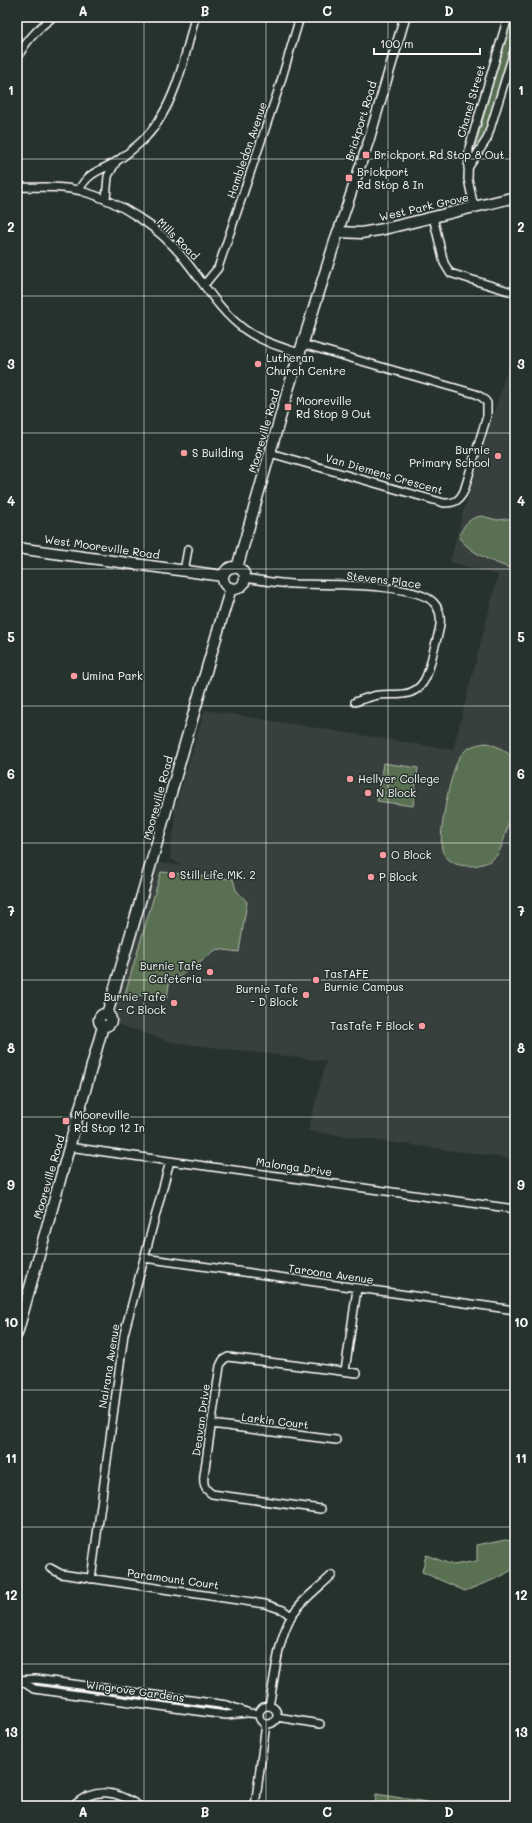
<svg xmlns="http://www.w3.org/2000/svg" width="532" height="1823" viewBox="0 0 532 1823" font-family="Mali,sans-serif">
<rect width="100%" height="100%" fill="#26332d"/>
<filter id="ink" filterUnits="userSpaceOnUse"><feTurbulence type="fractalNoise" baseFrequency=".025" numOctaves="2"/><feDisplacementMap in="SourceGraphic" scale="8" xChannelSelector="R" yChannelSelector="G"/><feConvolveMatrix kernelMatrix="1 2 1 2 8 2 1 2 1" color-interpolation-filters="sRGB"/></filter>
<g filter="url(#ink)">
<!-- built -->
<path fill="#383f3d" d="M515,345V1159L308,1131L326,1061L171,1042L111,1022L110,1017L153,862L181,866L171,858V844L175,826V808L205,710L453,750L498,575L450,562L462,516Z"/>
<!-- green -->
<path fill="#5a6f52" stroke="#acb7a8" d="M511,17H515V32L485,135L474,151Z
M482,516L497,520L515,518V570C494,562 474,556 459,538C463,525 468,518 482,516Z
M488,743C498,747 512,752 515,764C518,780 507,845 496,856C487,866 469,868 456,864C450,861 443,856 442,849C438,834 451,767 461,755C469,746 476,744 488,743Z
M383,763L418,768L413,806L377,801Z
M161,872L233,879L236,890L247,902L239,952L217,949L179,977L170,978L167,998L144,995L124,997Z
M506,1539L515,1541V1568L500,1577L465,1591L422,1572L426,1555L453,1565L477,1561V1545Z
M376,1794L427,1802L425,1806H375Z"/>
<g fill="none" stroke-linecap="round" stroke-linejoin="round">
<defs>
<path id="minor" d="M17,59C24,43 39,27 53,17
M468,168L487,139L515,48
M17,187C37,188 61,185 81,191C119,201 161,228 185,260C204,283 219,311 244,329C260,341 281,347 299,353
M79,190C89,171 101,171 117,161C127,154 137,146 145,138C175,107 185,57 195,17
M106,199L108,176L116,162
M474,207L468,179L469,148L508,17
M433,217L444,263L450,273L515,293
M204,285L218,268L278,91L300,17
M270,453L444,503C455,503 459,501 464,491L487,416V403L483,398L476,394L302,344
M184,571L188,549
M244,578C260,580 276,583 292,584C321,585 417,582 434,603C446,616 438,634 434,649C429,668 427,692 403,694C395,695 387,694 379,695C371,696 363,699 355,702
M69,1147L515,1209
M144,1258L515,1310
M345,1371L357,1289
M211,1424L336,1440
M321,1509L212,1494C204,1489 203,1484 204,1475L220,1366L223,1360L228,1357L357,1373
M50,1568L61,1574L265,1604L283,1610L291,1616
M91,1579L124,1334L170,1161
M17,1680L36,1679L227,1705L249,1713L259,1714
M20,1680L34,1689L226,1715L247,1713
M259 1715a9 9 0 1 1 18 0a9 9 0 1 1-18 0Z
M269,1706C275,1678 277,1642 291,1617C300,1601 319,1588 332,1575
M277,1717L320,1724
M73,1806C95,1786 117,1791 139,1806
M255,1806L266,1724"/>
<path id="tertiary" d="M338,232L369,140L405,17"/>
<path id="secondary" d="M17,548L223,576
M223 578a11 11 0 1 1 22 0a11 11 0 1 1-22 0Z
M237,568L288,390L338,232L361,233L384,229L515,197
M99 1020a6 6 0 1 1 12 0a6 6 0 1 1-12 0Z
M107,1014C150,873 187,730 231,588
M17,1334L103,1026"/>
</defs>
<!-- minor casing -->
<use href="#minor" stroke="#fff" stroke-width="10"/>
<!-- tertiary casing -->
<use href="#tertiary" stroke="#fff" stroke-width="12"/>
<!-- secondary casing -->
<use href="#secondary" stroke="#fff" stroke-width="13"/>
<!-- minor -->
<use href="#minor" stroke="#26332d" stroke-width="7"/>
<!-- tertiary -->
<use href="#tertiary" stroke="#26332d" stroke-width="9"/>
<!-- secondary -->
<use href="#secondary" stroke="#26332d" stroke-width="10"/>
</g>
</g>
<!-- grid -->
<path fill="none" stroke="#fff" stroke-width="1" stroke-opacity="0.55" d="M144,17V1806M266,17V1806M388,17V1806M17,159H515M17,296H515M17,433H515M17,569H515M17,706H515M17,843H515M17,980H515M17,1117H515M17,1254H515M17,1390H515M17,1527H515M17,1664H515"/>
<!-- markers -->
<g fill="#ff9aa2" stroke="#26332d" stroke-width="1.5">
<rect x="362" y="151" width="8" height="8" rx="2"/>
<rect x="345" y="174" width="8" height="8" rx="2"/>
<circle cx="258" cy="364" r="4"/>
<rect x="284" y="403" width="8" height="8" rx="2"/>
<circle cx="184" cy="453" r="4"/>
<circle cx="498" cy="456" r="4"/>
<circle cx="74" cy="676" r="4"/>
<circle cx="350" cy="779" r="4"/>
<circle cx="368" cy="793" r="4"/>
<circle cx="383" cy="855" r="4"/>
<circle cx="172" cy="875" r="4"/>
<circle cx="371" cy="877" r="4"/>
<circle cx="210" cy="972" r="4"/>
<circle cx="316" cy="980" r="4"/>
<circle cx="306" cy="995" r="4"/>
<circle cx="174" cy="1003" r="4"/>
<circle cx="422" cy="1026" r="4"/>
<rect x="62" y="1117" width="8" height="8" rx="2"/>
</g>
<g text-anchor="middle" stroke-width="3" stroke-linejoin="round" paint-order="stroke">
<!-- street labels -->
<g font-size="11" fill="#fff" stroke="#26332d">
<text transform="translate(471 101) rotate(-74)" y="4">Chanel Street</text>
<text transform="translate(361 121) rotate(-73)" y="4">Brickport Road</text>
<text transform="translate(247 150) rotate(-71)" y="4">Hambledon Avenue</text>
<text transform="translate(424 207) rotate(-13)" y="4">West Park Grove</text>
<text transform="translate(178 239) rotate(45)" y="4">Mills Road</text>
<text transform="translate(264 431) rotate(-74)" y="4">Mooreville Road</text>
<text transform="translate(384 474) rotate(16)" y="4">Van Diemens Crescent</text>
<text transform="translate(102 547) rotate(8)" y="4">West Mooreville Road</text>
<text transform="translate(384 580) rotate(7)" y="4">Stevens Place</text>
<text transform="translate(158 798) rotate(-75)" y="4">Mooreville Road</text>
<text transform="translate(294 1167) rotate(8)" y="4">Malonga Drive</text>
<text transform="translate(49 1177) rotate(-74)" y="4">Mooreville Road</text>
<text transform="translate(331 1274) rotate(8)" y="4">Taroona Avenue</text>
<text transform="translate(109 1366) rotate(-81)" y="4">Nairana Avenue</text>
<text transform="translate(201 1420) rotate(-82)" y="4">Deavan Drive</text>
<text transform="translate(275 1421) rotate(7)" y="4">Larkin Court</text>
<text transform="translate(173 1579) rotate(8)" y="4">Paramount Court</text>
<text transform="translate(135 1691) rotate(8)" y="4">Wingrove Gardens</text>
</g>
<!-- poi labels -->
<g font-size="11" fill="#fff" stroke="#26332d" text-anchor="start">
<text x="374" y="159">Brickport Rd Stop 8 Out</text>
<text x="357" y="176">Brickport<tspan x="357" dy="13">Rd Stop 8 In</tspan></text>
<text x="266" y="362">Lutheran<tspan x="266" dy="13">Church Centre</tspan></text>
<text x="296" y="405">Mooreville<tspan x="296" dy="13">Rd Stop 9 Out</tspan></text>
<text x="490" y="454" text-anchor="end">Burnie<tspan x="490" dy="13">Primary School</tspan></text>
<text x="192" y="457">S Building</text>
<text x="82" y="680">Umina Park</text>
<text x="358" y="783">Hellyer College</text>
<text x="376" y="797">N Block</text>
<text x="391" y="859">O Block</text>
<text x="180" y="879">Still Life MK. 2</text>
<text x="379" y="881">P Block</text>
<text x="202" y="970" text-anchor="end">Burnie Tafe<tspan x="202" dy="13">Cafeteria</tspan></text>
<text x="324" y="978">TasTAFE<tspan x="324" dy="13">Burnie Campus</tspan></text>
<text x="298" y="993" text-anchor="end">Burnie Tafe<tspan x="298" dy="13">- D Block</tspan></text>
<text x="166" y="1001" text-anchor="end">Burnie Tafe<tspan x="166" dy="13">- C Block</tspan></text>
<text x="414" y="1030" text-anchor="end">TasTafe F Block</text>
<text x="74" y="1119">Mooreville<tspan x="74" dy="13">Rd Stop 12 In</tspan></text>
</g>
</g>
<!-- margin -->
<rect width="532" height="1823" fill="none" stroke="#26332d" stroke-width="44"/>
<!-- scale -->
<path d="M374 48v6h106v-6" fill="none" stroke="#ffffff" stroke-width="2"/>
<text x="380" y="48" font-size="12" fill="#ffffff" stroke="#26332d" stroke-width="3" paint-order="stroke">100 m</text>
<rect x="22" y="22" width="488" height="1779" fill="none" stroke="#fff" stroke-width="1.5"/>
<g font-size="13" text-anchor="middle" font-weight="bold" fill="#fff">
<text x="83" y="16">A</text>
<text x="205" y="16">B</text>
<text x="327" y="16">C</text>
<text x="449" y="16">D</text>
<text x="11" y="95">1</text>
<text x="521" y="95">1</text>
<text x="11" y="232">2</text>
<text x="521" y="232">2</text>
<text x="11" y="369">3</text>
<text x="521" y="369">3</text>
<text x="11" y="506">4</text>
<text x="521" y="506">4</text>
<text x="11" y="642">5</text>
<text x="521" y="642">5</text>
<text x="11" y="779">6</text>
<text x="521" y="779">6</text>
<text x="11" y="916">7</text>
<text x="521" y="916">7</text>
<text x="11" y="1053">8</text>
<text x="521" y="1053">8</text>
<text x="11" y="1190">9</text>
<text x="521" y="1190">9</text>
<text x="11" y="1327">10</text>
<text x="521" y="1327">10</text>
<text x="11" y="1463">11</text>
<text x="521" y="1463">11</text>
<text x="11" y="1600">12</text>
<text x="521" y="1600">12</text>
<text x="11" y="1737">13</text>
<text x="521" y="1737">13</text>
<text x="83" y="1817">A</text>
<text x="205" y="1817">B</text>
<text x="327" y="1817">C</text>
<text x="449" y="1817">D</text>
</g>
</svg>
